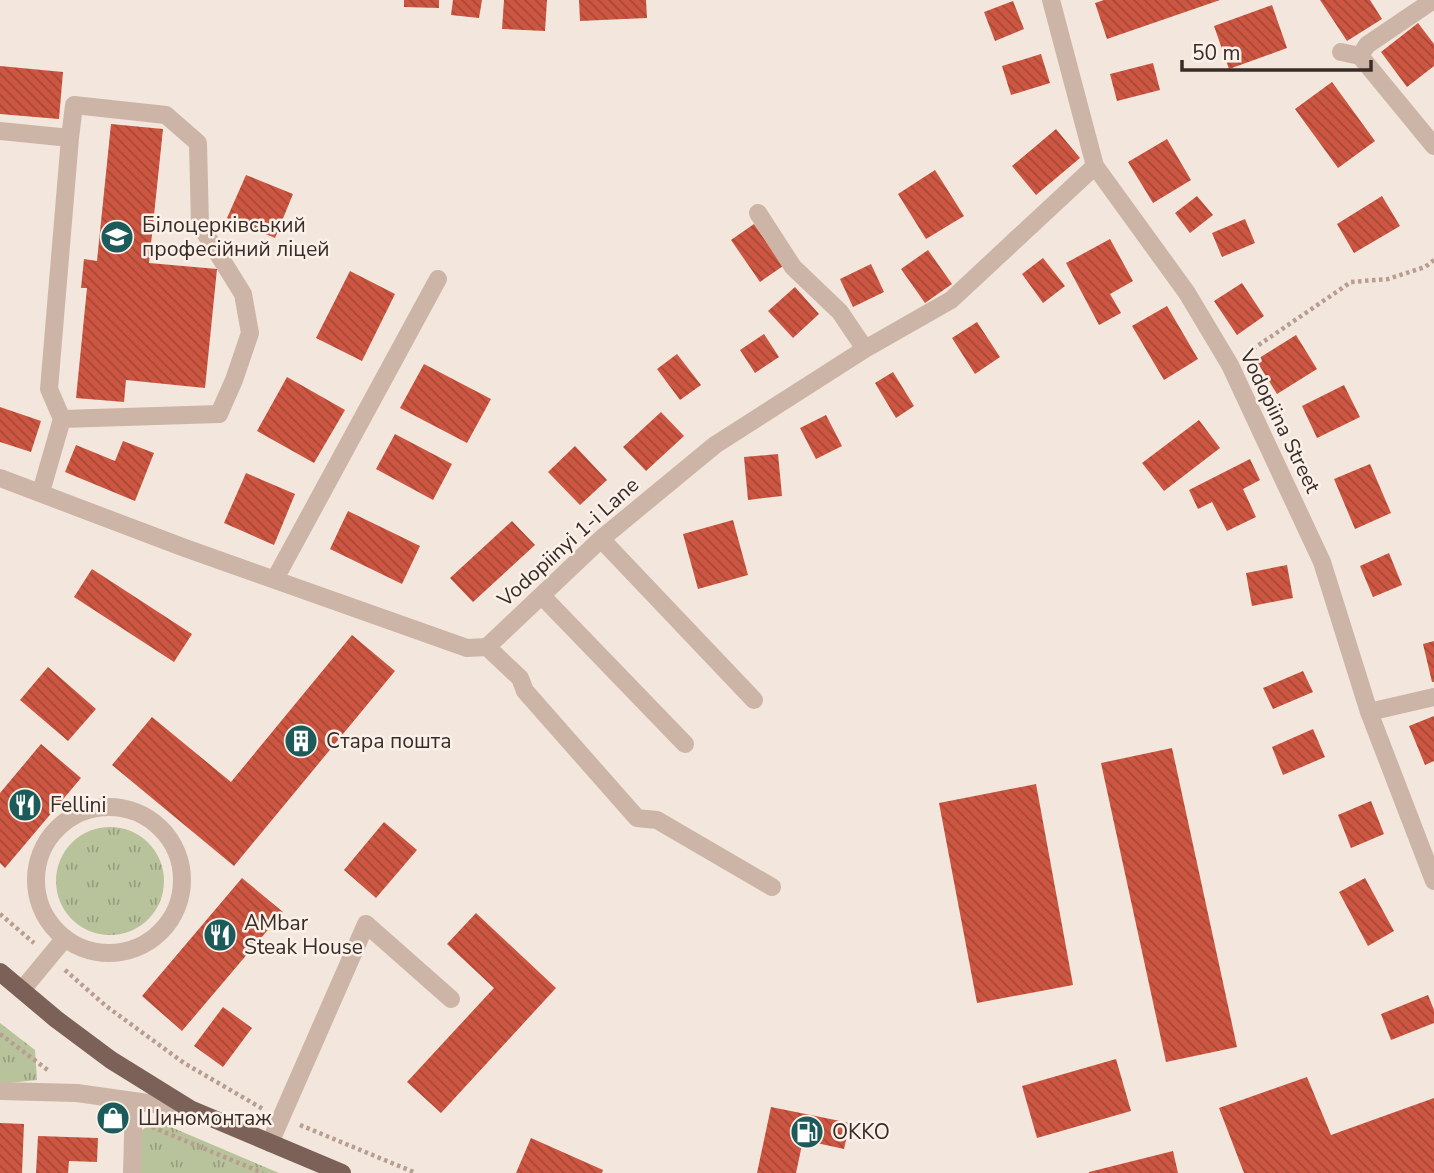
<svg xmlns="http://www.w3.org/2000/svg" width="1434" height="1173" viewBox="0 0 1434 1173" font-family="'Nunito Sans',sans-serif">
<defs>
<pattern id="grass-tufts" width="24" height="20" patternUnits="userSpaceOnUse" patternTransform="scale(1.75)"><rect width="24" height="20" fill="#b9c39b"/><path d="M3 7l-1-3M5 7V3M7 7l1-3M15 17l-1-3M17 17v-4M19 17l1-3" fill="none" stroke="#979f7e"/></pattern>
<pattern id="building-back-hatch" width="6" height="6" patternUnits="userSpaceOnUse" patternTransform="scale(1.75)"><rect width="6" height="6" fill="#cc5641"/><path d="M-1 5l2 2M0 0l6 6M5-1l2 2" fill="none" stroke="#a74736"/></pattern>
</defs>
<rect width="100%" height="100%" fill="#f3e6dc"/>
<!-- grass -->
<path fill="url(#grass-tufts)" d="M56 881a54 54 0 1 1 108 0a54 54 0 1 1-108 0Z
M0,1023L35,1050L37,1080L0,1084Z
M159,1122L279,1173H138L141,1131L150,1124Z"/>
<!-- building -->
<path fill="url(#building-back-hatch)" d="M404,0H439V8L404,7Z
M453,0H482L479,18L451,15Z
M504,0H547L545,31L502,29Z
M579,0H646L647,18L580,21Z
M1104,0H1220L1107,39L1095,3Z
M1320,0H1370L1382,19L1347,41Z
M1013,1L1024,29L995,41L984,12Z
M1272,5L1287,48L1229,69L1214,26Z
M1418,23L1434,44V66L1407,87L1381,52Z
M1041,54L1050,83L1011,95L1002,66Z
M1153,63L1160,90L1117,101L1110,74Z
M0,66L63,72L59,119L0,114Z
M1332,82L1375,141L1338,168L1295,109Z
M111,124L163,129L149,263L217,269L205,388L126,380L124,402L76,398L87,288H81L84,259L97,261Z
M1056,129L1080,158L1036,195L1012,166Z
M1167,139L1191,180L1153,203L1128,162Z
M935,170L964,216L926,239L898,194Z
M246,175L293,194L275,238L227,218Z
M1197,196L1213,215L1190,233L1175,213Z
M1382,196L1400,226L1354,253L1337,224Z
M1245,219L1255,243L1222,257L1212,233Z
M754,224L783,266L760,282L731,240Z
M1110,239L1133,281L1110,294L1121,313L1099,325L1066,263Z
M928,250L952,284L925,303L901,269Z
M1043,258L1065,286L1043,303L1022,274Z
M871,264L884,292L853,307L840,279Z
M350,271L395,294L362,361L316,338Z
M1242,283L1264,316L1237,335L1214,301Z
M795,287L819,314L793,338L768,311Z
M1167,306L1198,359L1164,380L1132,326Z
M977,322L1000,357L975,374L952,338Z
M764,334L779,357L755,373L740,350Z
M1296,335L1317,369L1277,394L1256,360Z
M677,354L701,385L680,400L657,369Z
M424,364L491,399L467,443L400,408Z
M893,372L914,406L896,418L875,383Z
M287,377L345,410L314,463L257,431Z
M1344,385L1360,417L1317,438L1302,406Z
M0,407L41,421L31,452L0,442Z
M661,412L684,436L646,471L623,447Z
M826,415L842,446L816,459L800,428Z
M1199,420L1220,448L1164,491L1142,463Z
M395,434L452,464L433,500L376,469Z
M123,441L154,453L135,501L65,472L76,445L115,461Z
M575,446L607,480L580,505L548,472Z
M778,454L782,496L748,500L744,457Z
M1250,459L1260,480L1243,489L1256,517L1227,531L1212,502L1198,509L1189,490Z
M1370,464L1391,513L1355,529L1334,479Z
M246,473L295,494L274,545L224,523Z
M348,511L420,546L402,584L330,549Z
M733,520L748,575L698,589L683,534Z
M512,521L535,545L473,602L450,578Z
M1389,553L1402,585L1373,597L1360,566Z
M1287,565L1293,598L1252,606L1246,573Z
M92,569L192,634L174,662L74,597Z
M352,635L395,671L234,866L112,765L152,717L231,782Z
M1434,641V682H1432L1423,644Z
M48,667L96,709L68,741L20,700Z
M1303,671L1313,692L1273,709L1263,688Z
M1434,716V761L1425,765L1409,726Z
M1313,729L1325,757L1283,775L1272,747Z
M41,744L81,778L5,868L0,863V793Z
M1172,748L1237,1047L1166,1062L1101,763Z
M1036,784L1073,985L977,1003L939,803Z
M1371,801L1384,834L1351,848L1338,815Z
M384,822L417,850L376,898L344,870Z
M242,878L283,912L182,1031L142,996Z
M1365,878L1394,931L1368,946L1339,892Z
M476,913L556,988L441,1113L407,1082L494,988L447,944Z
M1428,995L1434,1010V1023L1391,1040L1381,1014Z
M223,1007L252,1028L223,1067L194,1046Z
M1116,1059L1131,1111L1037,1138L1022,1086Z
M1307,1077L1331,1135L1434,1098V1173H1244L1219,1108Z
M771,1107L850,1123L844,1149L803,1140L796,1173H757Z
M103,1112L124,1114L122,1125L102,1122Z
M0,1123L24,1124L22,1173H0Z
M38,1136L98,1138L97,1162L69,1161L68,1173H36Z
M531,1138L603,1170L602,1173H516Z
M1173,1151L1178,1173H1089V1172Z"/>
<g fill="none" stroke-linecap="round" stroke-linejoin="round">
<!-- path -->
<path stroke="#b89e91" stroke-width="4.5" stroke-dasharray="3.5 3.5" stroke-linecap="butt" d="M1247,353L1351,282L1388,279L1425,267L1434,260
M0,914L34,943
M65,970L106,1006L184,1063L263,1109
M0,1034L49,1071
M300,1125L416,1173
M152,1127L263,1173"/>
<!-- minor -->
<path stroke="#ccb5a7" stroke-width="18" d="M1051,0L1095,166L1187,293L1230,365L1322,562L1369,712L1434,881
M1341,52L1360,56L1434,146
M1360,56L1367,45L1432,1
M0,131L70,138L74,105L166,115L198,143L200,225L243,294L250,333L234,380L219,414L62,419
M758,213L793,267L840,312L865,349
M0,478L185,548L467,648L487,647L601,539L715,445L865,349L951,300L1095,166
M41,492L62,419L49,389L70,138
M601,539L754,700
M275,579L438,279
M542,596L685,744
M487,647L520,678L525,691L637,818L657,820L772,887
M1369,712L1434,697
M36 880a73 73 0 1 1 146 0a73 73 0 1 1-146 0Z
M22,990L65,938
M0,1091L77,1093L190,1109
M270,1143L366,924L451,999
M132,1173L134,1101"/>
<!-- major -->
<path stroke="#7b6158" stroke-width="18" d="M0,972L56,1019L111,1060L190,1109L342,1173"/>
</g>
<!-- icons -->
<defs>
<symbol id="university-disc" viewBox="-11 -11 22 22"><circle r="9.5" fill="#1b5c5b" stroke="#fbf1e9"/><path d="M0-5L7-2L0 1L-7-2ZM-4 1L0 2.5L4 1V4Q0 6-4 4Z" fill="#fff"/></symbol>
<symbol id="building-disc" viewBox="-11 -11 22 22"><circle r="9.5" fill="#1b5c5b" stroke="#fbf1e9"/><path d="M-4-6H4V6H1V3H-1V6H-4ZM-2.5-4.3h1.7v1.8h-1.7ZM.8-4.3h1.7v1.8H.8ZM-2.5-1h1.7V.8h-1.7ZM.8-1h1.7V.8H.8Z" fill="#fff"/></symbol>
<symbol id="restaurant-disc" viewBox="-11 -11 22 22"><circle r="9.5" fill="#1b5c5b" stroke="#fbf1e9"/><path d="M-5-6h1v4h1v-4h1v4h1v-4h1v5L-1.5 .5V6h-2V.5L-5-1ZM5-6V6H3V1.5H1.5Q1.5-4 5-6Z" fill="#fff"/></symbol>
<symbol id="shop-disc" viewBox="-11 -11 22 22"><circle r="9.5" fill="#1b5c5b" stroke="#fbf1e9"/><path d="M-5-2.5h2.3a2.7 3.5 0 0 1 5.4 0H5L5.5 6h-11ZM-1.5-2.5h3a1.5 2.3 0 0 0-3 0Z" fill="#fff"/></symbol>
<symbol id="fuel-disc" viewBox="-11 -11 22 22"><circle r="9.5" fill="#1b5c5b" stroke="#fbf1e9"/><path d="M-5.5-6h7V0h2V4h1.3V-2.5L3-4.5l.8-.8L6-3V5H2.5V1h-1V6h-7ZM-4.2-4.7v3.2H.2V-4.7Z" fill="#fff"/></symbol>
</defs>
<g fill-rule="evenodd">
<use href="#university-disc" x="98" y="218" width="38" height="38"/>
<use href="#building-disc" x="282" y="722" width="38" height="38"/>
<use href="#restaurant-disc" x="6" y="786" width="38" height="38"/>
<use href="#restaurant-disc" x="201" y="916" width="38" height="38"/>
<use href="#shop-disc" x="94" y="1099" width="38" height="38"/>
<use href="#fuel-disc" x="788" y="1113" width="38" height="38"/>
</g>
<g text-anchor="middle" stroke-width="5" stroke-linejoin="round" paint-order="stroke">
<!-- poi labels -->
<g font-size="21" fill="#382c28" stroke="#fbf1e9" text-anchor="start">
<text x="142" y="232">Білоцерківський<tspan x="142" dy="24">професійний ліцей</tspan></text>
<text x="326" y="748">Стара пошта</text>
<text x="50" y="812">Fellini</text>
<text x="244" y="930">AMbar<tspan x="244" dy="24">Steak House</tspan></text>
<text x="138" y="1125">Шиномонтаж</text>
<text x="832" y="1139">OKKO</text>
</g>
<!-- street labels -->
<g font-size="21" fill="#382c28" stroke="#fbf1e9">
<text transform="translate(1280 421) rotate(64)" y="7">Vodopiina Street</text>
<text transform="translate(568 542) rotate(-42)" y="7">Vodopiinyi 1-i Lane</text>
</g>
</g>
<!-- scale -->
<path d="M1182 60v10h189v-10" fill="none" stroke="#382c28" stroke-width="3.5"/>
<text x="1192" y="60" font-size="21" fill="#382c28" stroke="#fbf1e9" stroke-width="5" paint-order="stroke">50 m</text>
</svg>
